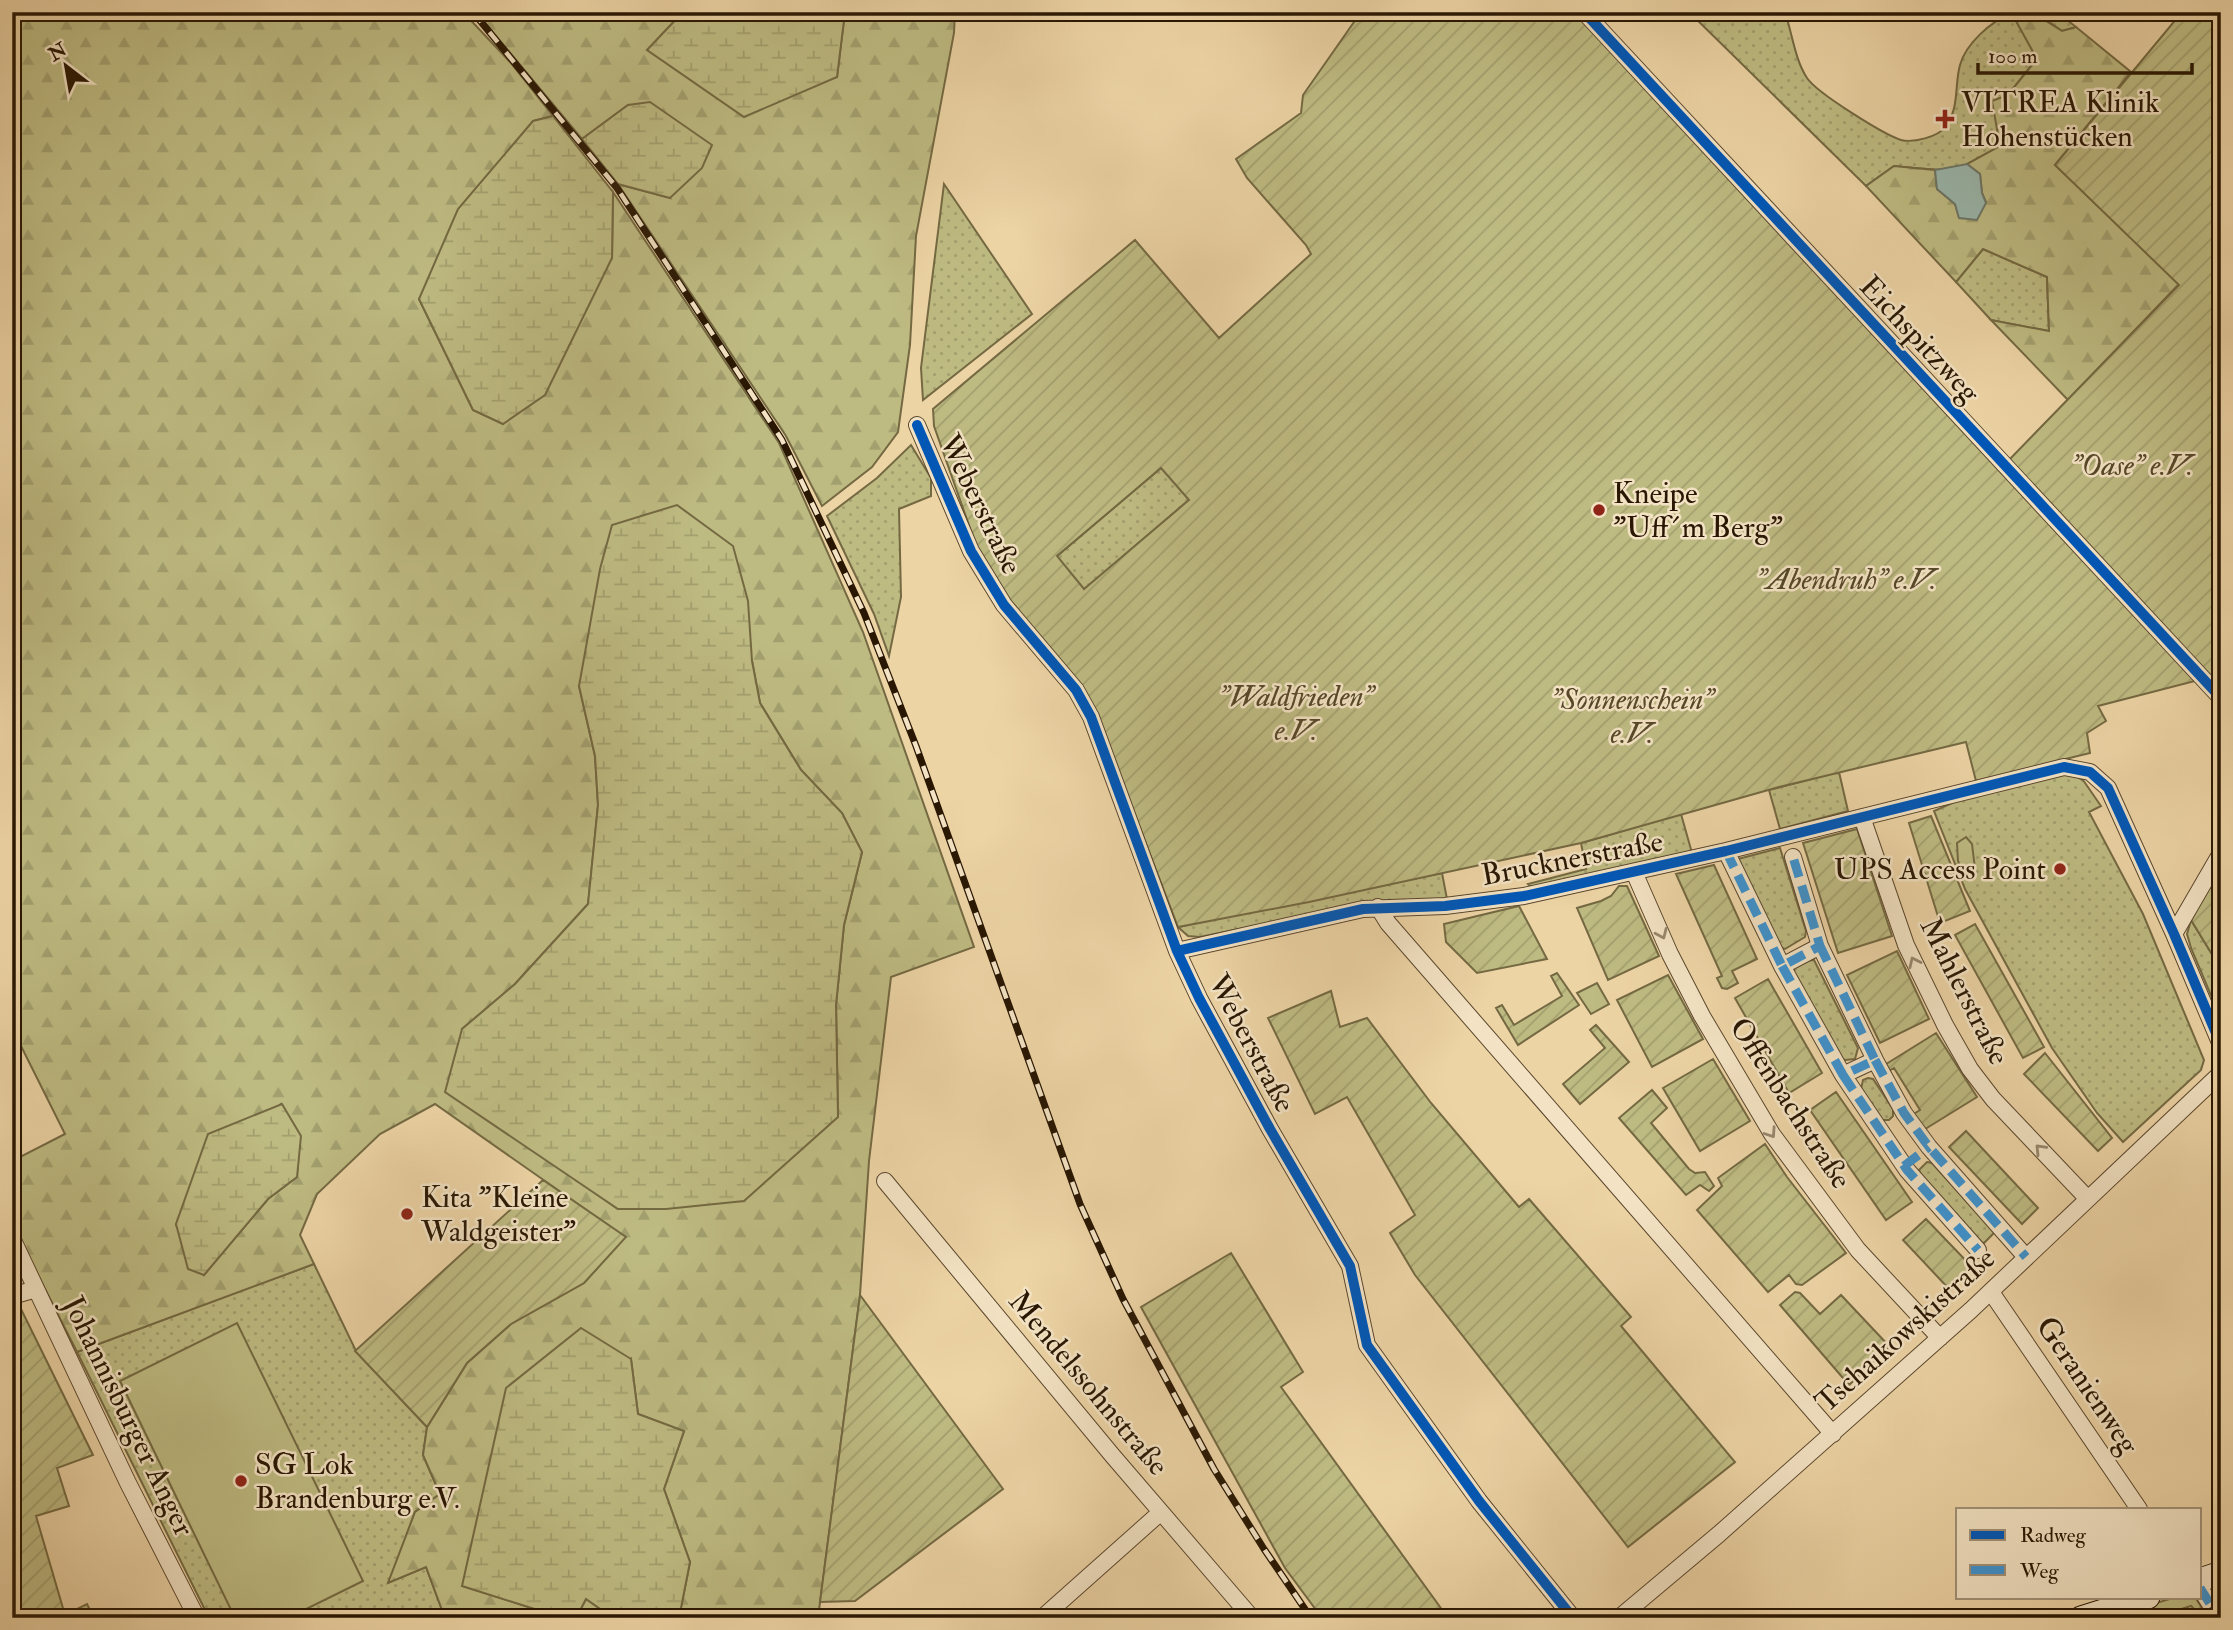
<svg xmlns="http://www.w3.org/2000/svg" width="2233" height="1630" viewBox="0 0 2233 1630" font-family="'IM FELL Double Pica',serif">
<defs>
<pattern id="grass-dots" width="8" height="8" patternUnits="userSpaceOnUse" patternTransform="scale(1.75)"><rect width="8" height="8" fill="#bebb82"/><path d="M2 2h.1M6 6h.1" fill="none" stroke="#a3a06f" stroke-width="1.8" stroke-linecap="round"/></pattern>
<pattern id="forest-firs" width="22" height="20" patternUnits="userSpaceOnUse" patternTransform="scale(1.75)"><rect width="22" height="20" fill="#bebb82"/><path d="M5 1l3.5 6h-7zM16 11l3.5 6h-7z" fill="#a3a06f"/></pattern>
<pattern id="wetland-marsh" width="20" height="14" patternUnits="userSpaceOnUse" patternTransform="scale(1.75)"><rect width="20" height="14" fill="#bebb82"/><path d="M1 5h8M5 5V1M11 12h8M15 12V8" fill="none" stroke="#a3a06f"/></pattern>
<pattern id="garden-furrows" width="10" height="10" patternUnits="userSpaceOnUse" patternTransform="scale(1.75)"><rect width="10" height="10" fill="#bebb82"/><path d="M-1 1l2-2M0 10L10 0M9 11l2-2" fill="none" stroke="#a3a06f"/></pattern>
</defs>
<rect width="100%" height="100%" fill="#edd4a5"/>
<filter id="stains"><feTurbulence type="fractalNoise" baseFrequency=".00286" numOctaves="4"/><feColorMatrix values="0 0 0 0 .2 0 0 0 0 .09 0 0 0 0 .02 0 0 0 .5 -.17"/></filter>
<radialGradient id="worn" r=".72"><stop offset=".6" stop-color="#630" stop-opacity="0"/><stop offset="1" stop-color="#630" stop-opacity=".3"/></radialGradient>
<!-- grass -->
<path fill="url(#grass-dots)" stroke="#746942" stroke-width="2" d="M1689,12H1785C1792,33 1795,60 1807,78C1817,93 1883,134 1901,140C1913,143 1938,137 1945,127C1960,108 1954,87 1960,65C1966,43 1991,22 2011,13C2017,11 2026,12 2032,12L2016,21L2037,58L2008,95L2000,146C1989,152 1978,160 1966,165C1943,173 1918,168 1894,166L1866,186Z
M2035,12H2057L2076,27L2062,31Z
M944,184L1032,314L923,400L921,368Z
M1983,249L2047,277L2049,331L1991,320L1956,282Z
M911,445L931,478V496L899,509L901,597L889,656L874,614L827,516L877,478Z
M1162,467L1190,499L1084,590L1056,557Z
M1839,772L1848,811L1780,829L1769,790Z
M2068,772L2083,780L2101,806L2089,812L2143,914L2204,1060L2201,1070L2123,1142L2097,1113L2052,1048L1965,889L1934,811L1968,796Z
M1681,814L1692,853L1531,887L1528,884L1586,869L1581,843Z
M1780,848L1806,931L1805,937L1785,949L1779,947L1738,859Z
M1442,873L1447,899L1318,913L1200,937L1188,936L1178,927Z
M2191,920L2221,969V1019L2191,948L2187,934Z
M1814,960L1858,1048L1855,1059L1845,1060L1840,1058L1793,975L1794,968L1803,961Z
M1868,1078L1873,1079L1893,1109V1116L1889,1120H1881L1861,1089L1863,1080Z
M1927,1162L1932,1163L1995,1232L1983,1244L1922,1177L1919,1170Z
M314,1264L356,1351L427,1427L423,1455L440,1494L415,1512L390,1582L426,1567L445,1618H209L77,1352Z"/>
<!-- forest -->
<path fill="url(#forest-firs)" stroke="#746942" stroke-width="2" fill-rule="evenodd" d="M12,12H463L510,62L553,116L533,121L419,299L473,410L503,424L612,258L613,192L779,443L863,632L974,947L891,977L869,1161L860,1295L818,1618H679L690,1562L664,1489L684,1431L638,1414L631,1359L463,1586L563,1618H445L426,1567L388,1583L415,1512L440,1494L423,1455L427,1427L467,1363L511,1324L584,1283L625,1237L435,1104L380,1134L317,1194L300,1235L314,1264L77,1352L12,1224V1161L65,1134L12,1028ZM752,661L760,703L801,770L842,813L862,852L844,925L836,1005L838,1117L618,1209L560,1168L462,1029L515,984L588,904L598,805L595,756L579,686ZM281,1104L300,1136L297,1177L268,1199L204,1275L176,1225L195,1175Z
M476,12H683L648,49L837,77L845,12H955L954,33L916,236L910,345L898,432L872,467L822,506L786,436L618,184L670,198L628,105L582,139Z
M2032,12L2062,31L2076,27L2131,72L2055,165L2179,284L2068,400L1991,320L2049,331L2047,277L1983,249L1956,282L1866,186L1894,166L1935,170L1937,189L1955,204L1959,217L1986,202L1982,193L1980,174L1967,164L2000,146L1992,101L2008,95L2037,59L2016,21Z
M586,1599L613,1618H576Z"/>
<!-- wetland -->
<path fill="url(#wetland-marsh)" stroke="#746942" stroke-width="2" d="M683,12H845L837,77L744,117L647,50Z
M650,102L712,145L702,168L670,198L618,184L582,139L628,105Z
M553,116L613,192L612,258L545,395L503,424L473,410L419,299L458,209L533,121Z
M677,505L733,546L748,601L752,661L760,703L801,770L842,813L862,852L844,925L836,1005L838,1117L744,1201L666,1209H618L445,1092L462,1029L515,984L588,904L598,805L595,756L579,686L600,569L612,525Z
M282,1104L301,1136L297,1177L268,1199L204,1275L188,1269L176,1224L208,1134Z
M581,1328L631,1359L638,1414L684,1431L664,1489L690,1562L679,1618H613L586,1599L576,1618H563L462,1586L506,1388Z"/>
<!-- park -->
<path fill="#bebb82" stroke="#746942" stroke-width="2" d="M1966,837L1972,844L1975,869L1964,874L1958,861L1957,843Z
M1597,983L1609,1004L1591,1014L1577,993Z
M237,1323L363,1581L288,1618H235L120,1381Z
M2176,1597H2195L2202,1608L2195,1610L2191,1606L2154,1618H2107Z"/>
<!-- garden -->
<path fill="url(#garden-furrows)" stroke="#746942" stroke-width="2" fill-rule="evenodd" d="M1361,12H1578L2195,681L2098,706L2106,721L2087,733L2090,753L1976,781L1966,742L1779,787L1581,843L1309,902L1178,927L1099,721L1004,605L977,548L934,426L933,409L1135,240L1219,338L1311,254L1306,245L1247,178L1236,159L1301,113L1303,95ZM1161,468L1189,500L1084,589L1057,556Z
M2182,12H2221V693L2006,463L2179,285L2055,165Z
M1931,816L1970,911L1940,923L1909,823Z
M1857,829L1892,936L1838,953L1803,843Z
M2221,864V969L2191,920Z
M1714,865L1757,959L1732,971L1738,983L1727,989L1722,988L1717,978L1722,976L1676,874Z
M1619,886H1627L1659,956L1608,980L1577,908L1601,901L1611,896Z
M1519,906L1547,959L1477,973L1446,942L1444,924Z
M1975,924L2044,1047L2023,1058L1955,935Z
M1897,951L1929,1019L1880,1043L1847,975Z
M1557,973L1579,1005L1518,1045L1496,1008L1502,1005L1514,1025L1562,996L1551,976Z
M1668,975L1703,1039L1652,1067L1617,1000Z
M1768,979L1822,1073L1789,1093L1735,998Z
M1331,991L1340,1027L1367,1018L1431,1103L1519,1207L1529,1199L1631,1317L1621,1326L1735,1462L1628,1547L1415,1275L1390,1233L1415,1215L1347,1097L1315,1114L1268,1018Z
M1596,1025L1629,1062L1580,1104L1563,1084L1605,1048L1590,1030Z
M1936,1033L1977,1097L1922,1131L1912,1115L1920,1110L1894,1068L1887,1072L1883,1066Z
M2045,1053L2112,1138L2098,1151L2024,1074Z
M1713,1059L1750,1121L1700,1151L1663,1088Z
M1652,1090L1667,1108L1651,1123L1689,1169L1695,1173L1705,1172L1714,1186L1709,1191L1700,1185L1686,1195L1619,1118Z
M1836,1092L1912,1202L1886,1220L1810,1110Z
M1966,1131L2038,1208L2022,1224L1949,1147Z
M1765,1144L1787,1177L1846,1253L1802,1285L1796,1284L1789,1275L1768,1292L1697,1210L1722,1186L1718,1178Z
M543,1180L626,1237L584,1283L511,1324L467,1363L427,1427L355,1351Z
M1926,1219L1973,1268L1950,1290L1903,1240Z
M1231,1253L1303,1372L1281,1387L1448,1618H1322L1285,1568L1141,1307Z
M1795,1292L1800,1293L1820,1314L1841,1295L1890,1347L1849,1385L1780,1305Z
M860,1295L1003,1489L855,1601L820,1602Z
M19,1305L93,1455L57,1468L69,1506L36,1516L65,1615L87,1604L94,1618H12V1307Z"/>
<!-- water -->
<path fill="#9ab7ad" stroke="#6d7769" stroke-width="2" d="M1967,164L1980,174L1982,193L1986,203L1977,220L1959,218L1955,204L1937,189L1935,170Z"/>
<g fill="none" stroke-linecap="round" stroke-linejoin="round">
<defs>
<path id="street" d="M1584,12L2221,698
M917,425L971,551L1004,605L1076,690L1091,717L1177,951L1199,998L1270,1129L1350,1266L1367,1345L1479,1501L1573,1618
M1862,817L1906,945L1945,1025L1970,1069L1993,1099L2087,1198
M1726,851L1782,966L1820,946L1793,857
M1634,872L1670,954L1702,1016L1772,1134L1858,1250L1940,1338
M1378,907L1388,923L1833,1434
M2174,934L2221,853
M1177,951L1363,909L1445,906L1524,896L1726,851L2064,767L2090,772L2108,788L2174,934L2221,1045
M1782,966L1843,1075L1875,1060L1820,946
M1875,1060L1904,1113L1929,1147L2026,1257
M1843,1075L1907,1170L1978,1250
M885,1181L1112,1455L1252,1618
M12,1238L128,1483L197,1618
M1991,1292L2139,1509
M12,1296L36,1289
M2200,1588L2219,1618
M1042,1618L1161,1512
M1619,1618L1719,1534L1971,1310L2221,1073"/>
<path id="secondary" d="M2200,1580L2221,1573
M2081,1618L2148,1597"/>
</defs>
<!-- street casing -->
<use href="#street" stroke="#5a462c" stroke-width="18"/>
<!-- secondary casing -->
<use href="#secondary" stroke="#291703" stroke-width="25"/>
<!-- street -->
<use href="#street" stroke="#f3e3c4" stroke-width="16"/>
<!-- secondary -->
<use href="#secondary" stroke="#f3e3c4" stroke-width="23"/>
<!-- tram -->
<path stroke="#291703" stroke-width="2" d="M2183,1618L2221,1605"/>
<defs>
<path id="rail" d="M473,12L617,188L782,440L864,613L916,746L1080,1204L1123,1299L1214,1469L1264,1549L1311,1618"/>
</defs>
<!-- rail casing -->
<use href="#rail" stroke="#291703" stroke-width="7"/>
<!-- rail -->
<use href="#rail" stroke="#f3e3c4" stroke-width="4.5" stroke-dasharray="13" stroke-linecap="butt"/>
<!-- quiet -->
<path stroke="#3c93d1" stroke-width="9" stroke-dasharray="18 9" stroke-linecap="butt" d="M1726,851L1782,966L1820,946L1793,857
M1782,966L1843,1075L1875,1060L1820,946
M1875,1060L1904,1113L1929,1147L2026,1257
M1843,1075L1907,1170L1978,1250
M1904,1166L1929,1147
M2200,1588L2219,1618"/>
<defs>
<path id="cycleway" d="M1584,12L2221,698
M917,425L971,551L1004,605L1076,690L1091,717L1177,951L1199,998L1270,1129L1350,1266L1367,1345L1479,1501L1573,1618
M1177,951L1363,909L1445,906L1524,896L1726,851L2064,767L2090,772L2108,788L2174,934L2221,1045"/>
</defs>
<!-- cycleway casing -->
<use href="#cycleway" stroke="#f3e3c4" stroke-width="15"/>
<!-- cycleway -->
<use href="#cycleway" stroke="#0057b8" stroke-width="10"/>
</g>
<!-- one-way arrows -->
<defs><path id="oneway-chevron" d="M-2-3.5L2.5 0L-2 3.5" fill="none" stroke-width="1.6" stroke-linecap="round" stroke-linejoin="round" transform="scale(1.75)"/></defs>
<g stroke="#98876d">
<use href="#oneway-chevron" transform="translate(1662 934) rotate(66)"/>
<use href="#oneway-chevron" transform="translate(1914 962) rotate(-115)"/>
<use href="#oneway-chevron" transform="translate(1771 1133) rotate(56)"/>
<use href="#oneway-chevron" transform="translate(2040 1149) rotate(-134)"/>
</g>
<!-- markers -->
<g fill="#8f2418" stroke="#f3e3c4" stroke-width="2.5">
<path d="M1941.5 108.5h7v7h7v7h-7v7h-7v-7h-7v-7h7z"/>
<circle cx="1599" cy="510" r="7"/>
<circle cx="2060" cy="869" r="7"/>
<circle cx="407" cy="1214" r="7"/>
<circle cx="241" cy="1481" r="7"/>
</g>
<g text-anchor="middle" stroke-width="5" stroke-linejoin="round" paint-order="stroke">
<!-- poi labels -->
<g font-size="30" fill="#291703" stroke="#f3e3c4" text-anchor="start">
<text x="1961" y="112">VITREA Klinik<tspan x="1961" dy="34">Hohenstücken</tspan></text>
<text x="1613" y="503">Kneipe<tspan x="1613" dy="34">"Uff´m Berg"</tspan></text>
<text x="2046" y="879" text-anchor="end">UPS Access Point</text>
<text x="421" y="1207">Kita "Kleine<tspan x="421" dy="34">Waldgeister"</tspan></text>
<text x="255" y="1474">SG Lok<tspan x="255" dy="34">Brandenburg e.V.</tspan></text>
</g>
<!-- street labels -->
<g font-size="30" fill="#291703" stroke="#f3e3c4">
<text transform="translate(1920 339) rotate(47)" y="10">Eichspitzweg</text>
<text transform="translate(981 504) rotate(64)" y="10">Weberstraße</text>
<text transform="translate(1572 858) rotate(-11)" y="10">Brucknerstraße</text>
<text transform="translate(1965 991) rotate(63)" y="10">Mahlerstraße</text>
<text transform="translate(1252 1043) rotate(62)" y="10">Weberstraße</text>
<text transform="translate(1791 1103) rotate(57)" y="10">Offenbachstraße</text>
<text transform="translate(1905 1330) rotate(-42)" y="10">Tschaikowskistraße</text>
<text transform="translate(1089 1383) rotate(50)" y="10">Mendelssohnstraße</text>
<text transform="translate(2088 1385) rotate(56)" y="10">Geranienweg</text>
<text transform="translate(129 1416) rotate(64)" y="10">Johannisburger Anger</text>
</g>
<!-- park labels -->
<g font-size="30" font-style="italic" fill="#564829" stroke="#f3e3c4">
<text x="2132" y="475">"Oase" e.V.</text>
<text x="1846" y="589">"Abendruh" e.V.</text>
<text x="1296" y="706">"Waldfrieden"<tspan x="1296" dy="34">e.V.</tspan></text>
<text x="1632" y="709">"Sonnenschein"<tspan x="1632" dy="34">e.V.</tspan></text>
</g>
</g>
<!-- margin -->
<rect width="2233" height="1630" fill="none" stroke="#edd4a5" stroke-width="42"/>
<rect x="14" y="14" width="2205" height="1602" fill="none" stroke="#291703" stroke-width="3.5"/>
<rect x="21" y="21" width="2191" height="1588" fill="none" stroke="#291703" stroke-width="2"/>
<!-- legend -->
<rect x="1956" y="1508" width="245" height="91" fill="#f3e3c4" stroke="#a29177" stroke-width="2"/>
<rect x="1970" y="1530" width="35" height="10" fill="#0057b8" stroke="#a29177" stroke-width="2"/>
<text x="2020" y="1542" font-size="21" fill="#291703">Radweg</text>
<rect x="1970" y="1565" width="35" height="10" fill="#3c93d1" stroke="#a29177" stroke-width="2"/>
<text x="2020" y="1578" font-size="21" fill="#291703">Weg</text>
<!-- north arrow -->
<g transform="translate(66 66) rotate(329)" stroke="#f3e3c4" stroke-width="5" paint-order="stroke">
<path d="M0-5L12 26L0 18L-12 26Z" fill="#291703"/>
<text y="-10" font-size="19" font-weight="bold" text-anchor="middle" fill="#291703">N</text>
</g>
<!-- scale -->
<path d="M1978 63v10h214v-10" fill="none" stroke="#291703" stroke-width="3.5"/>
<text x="1988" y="63" font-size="21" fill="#291703" stroke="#f3e3c4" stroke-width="5" paint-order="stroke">100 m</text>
<rect width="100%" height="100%" filter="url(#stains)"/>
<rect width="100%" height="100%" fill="url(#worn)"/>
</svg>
